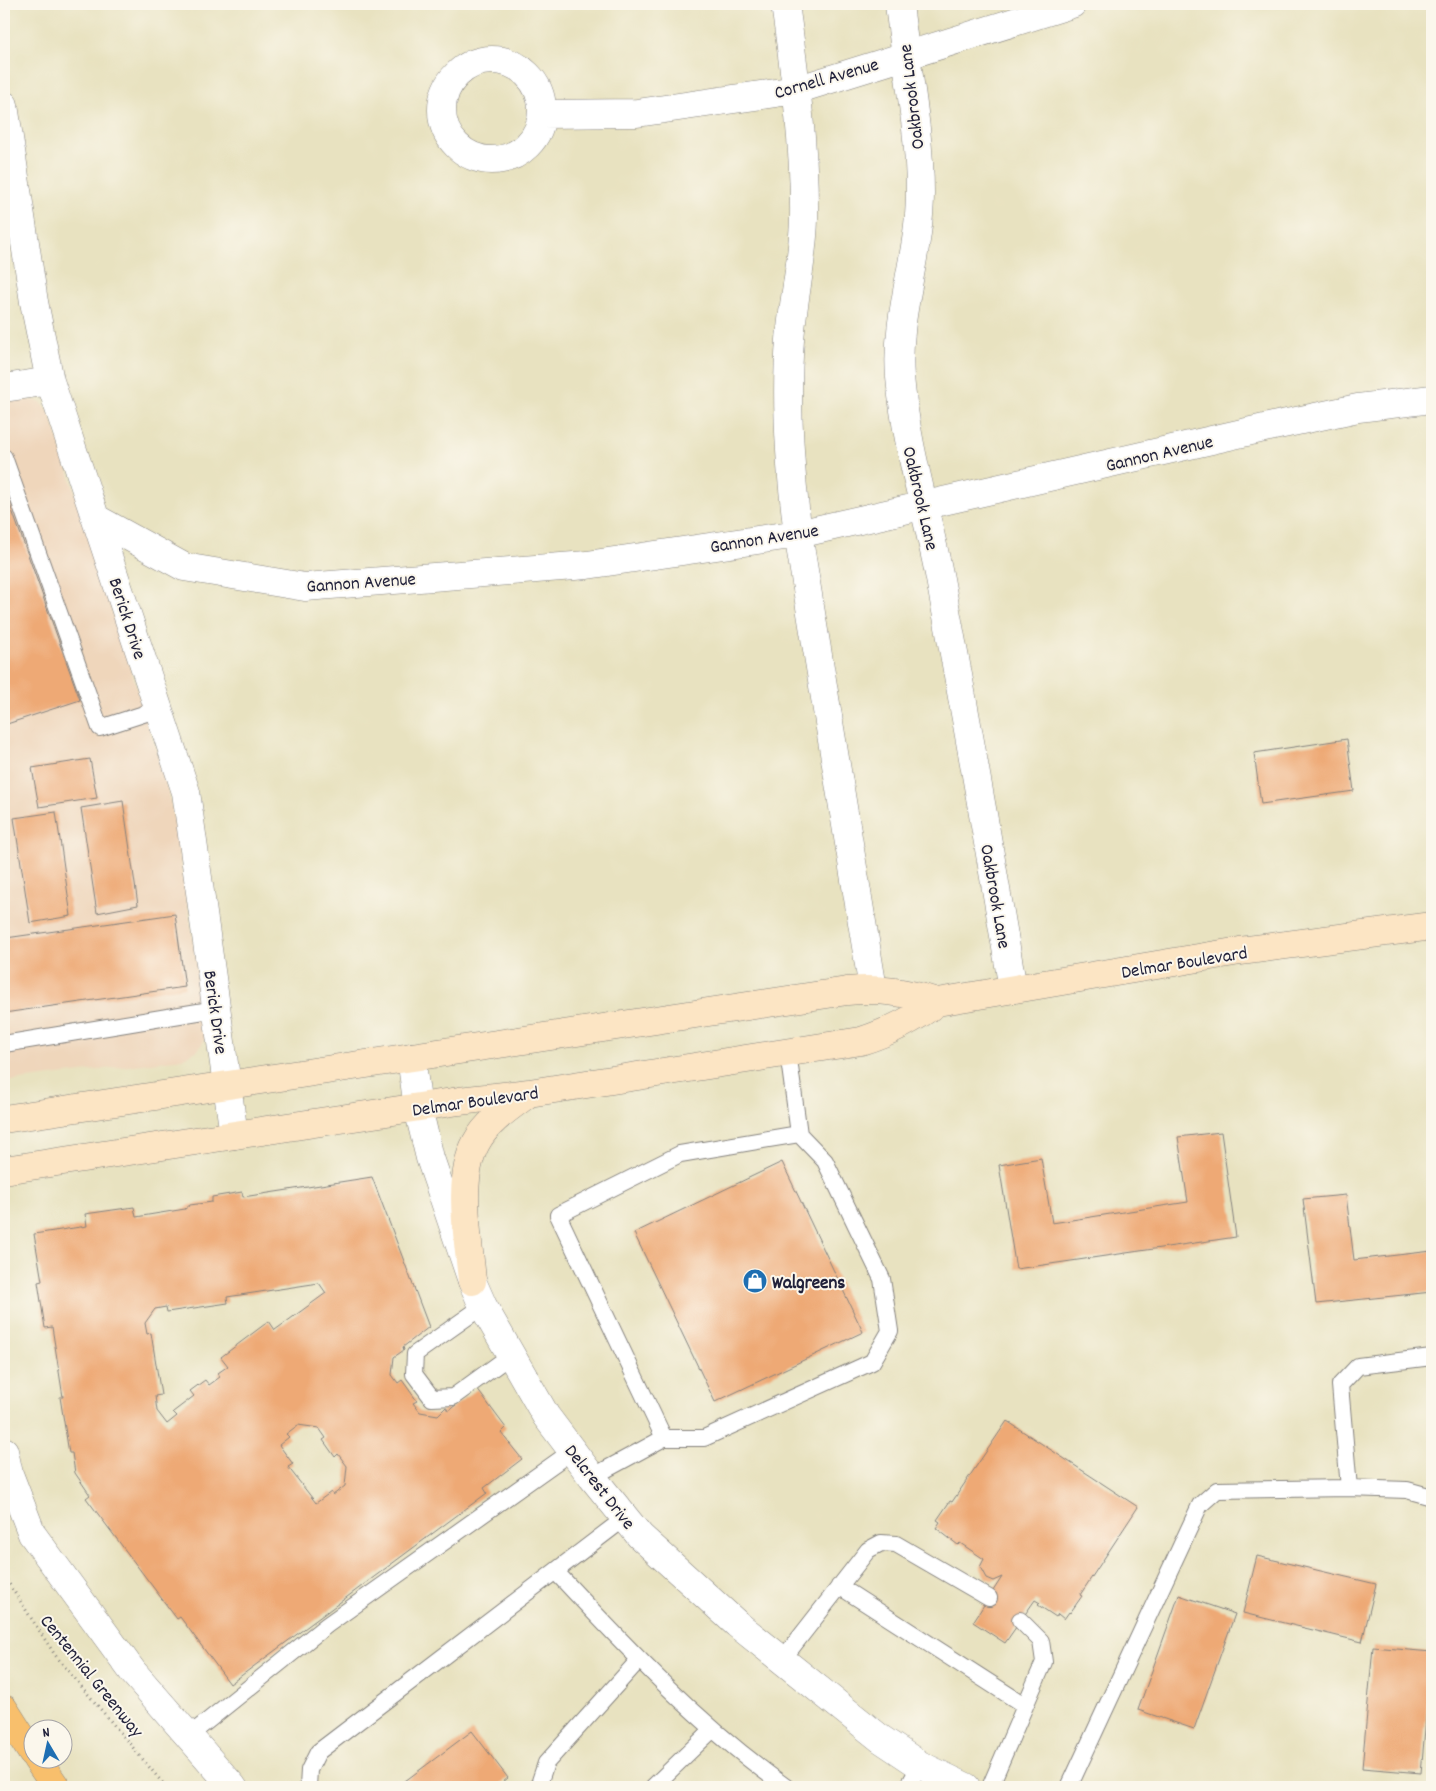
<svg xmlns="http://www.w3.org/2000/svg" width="1436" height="1791" viewBox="0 0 1436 1791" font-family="Dekko,sans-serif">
<rect width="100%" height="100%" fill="#fbf7ec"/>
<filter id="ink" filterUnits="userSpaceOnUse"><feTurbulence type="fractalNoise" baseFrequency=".02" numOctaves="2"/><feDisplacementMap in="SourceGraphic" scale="10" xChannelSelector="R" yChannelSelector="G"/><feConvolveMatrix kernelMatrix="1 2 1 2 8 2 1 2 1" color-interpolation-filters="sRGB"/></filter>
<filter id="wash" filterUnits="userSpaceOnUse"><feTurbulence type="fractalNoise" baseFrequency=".0096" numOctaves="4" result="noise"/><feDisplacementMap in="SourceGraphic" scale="20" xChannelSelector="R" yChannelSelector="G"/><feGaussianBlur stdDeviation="1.12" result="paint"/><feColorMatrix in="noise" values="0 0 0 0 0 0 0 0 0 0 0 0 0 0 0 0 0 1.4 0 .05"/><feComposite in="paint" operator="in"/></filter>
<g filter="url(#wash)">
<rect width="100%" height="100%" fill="#e8e2c0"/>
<!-- built -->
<path fill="#efd6bb" d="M26,399L41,402L50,413L163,771L173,812L208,1034L198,1050L182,1059L4,1082V402Z"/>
<g id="blocks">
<!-- building -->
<path fill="#eea975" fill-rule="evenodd" d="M4,488L80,700L4,725Z
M1347,739L1354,791L1261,804L1254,753Z
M90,759L97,798L39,807L32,768Z
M123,801L138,905L97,913L81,808Z
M56,812L71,916L30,923L14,818Z
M175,914L185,987L4,1013V930L6,938Z
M1221,1132L1236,1237L1016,1269L999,1165L1041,1158L1052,1223L1188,1202L1178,1137Z
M782,1162L863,1332L715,1402L634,1233Z
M372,1177L429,1327L403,1347L404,1350L394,1357L392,1375L398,1383L402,1380L417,1401L413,1403L420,1412L438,1415L446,1407L448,1411L477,1389L506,1428L501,1433L522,1459L484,1488L487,1493L230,1684L180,1617L177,1619L86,1498L90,1495L75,1473L72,1453H69L60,1397H63L52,1327L45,1328L38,1282L42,1281L34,1234L87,1226L85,1214L134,1207L136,1217L185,1209L190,1205L212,1202V1197L242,1192L243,1197ZM319,1283L326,1293L275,1330L269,1321L221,1357L228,1366L218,1373L220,1377L209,1385L205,1380L190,1391L194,1396L173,1412L177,1416L167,1424L157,1411L155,1396L161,1395L151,1333L147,1334L145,1323L155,1309L166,1307L167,1312L228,1303L227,1297ZM298,1425L319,1428L326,1438L323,1440L335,1457L338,1454L347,1466L345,1486L333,1495L331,1492L316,1503L288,1467L293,1464L279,1445L289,1437L286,1434Z
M1346,1195L1354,1260L1432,1251V1292L1316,1304L1303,1199Z
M1007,1421L1138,1507L1080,1595L1082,1596L1070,1613L1069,1612L1064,1619L1058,1614L1056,1617L1038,1605L1040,1603L1035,1600L1005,1643L973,1622L1002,1577L993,1581L986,1578L980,1567L984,1559L960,1543L958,1545L936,1528L940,1522L937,1520L950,1501L952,1502Z
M1257,1556L1376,1584L1362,1642L1243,1613Z
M1179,1595L1235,1614L1194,1729L1138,1710Z
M1373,1647L1432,1652L1421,1773L1362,1768Z
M472,1731L508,1778L498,1786L499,1787H397Z"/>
</g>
</g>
<g filter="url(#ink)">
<use href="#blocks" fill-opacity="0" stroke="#85827e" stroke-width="1"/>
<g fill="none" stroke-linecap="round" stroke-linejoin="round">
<defs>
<path id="service" d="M4,457L100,728L159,709
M4,1044L216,1009
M483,1306L415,1354L414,1374L432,1398L453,1397L511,1355
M664,1438H704L872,1362L890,1331L882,1279L825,1161L799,1134
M592,1477L664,1438L558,1215L680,1154L799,1134L788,1052
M1349,1488L1340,1385L1358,1366L1432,1357
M556,1572C628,1649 700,1726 786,1787
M839,1586L1024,1705
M782,1660L868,1550L881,1543L896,1544L989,1598
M190,1735L327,1625L572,1451
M308,1787L309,1770L318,1752L625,1518
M541,1787L540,1781L546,1763L638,1661
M653,1787L713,1729
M908,1787L920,1765
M990,1787L1044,1662L1041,1641L1020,1620
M1069,1787L1200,1505L1217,1490L1349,1488L1407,1490L1432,1497"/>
<path id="minor" d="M785,4C795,75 805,147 804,219C803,260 793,300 790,340C785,404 790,470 798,534L873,989
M899,4C906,66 920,130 920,193C920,255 895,315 900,377C906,446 927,512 940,579C966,715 990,852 1013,989
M442 110a50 50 0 1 1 100 0a50 50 0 1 1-100 0Z
M4,105L34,302L50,381L186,792L234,1135
M543,114L637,113L796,90L1072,4
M4,388L50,381
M97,519L184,567L305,587L587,565L798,534L1278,425L1358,408L1432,399
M411,1057L418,1108L430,1158L472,1281L483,1306L546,1416L592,1477L640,1536L737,1624L881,1739L920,1765L966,1787
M4,1451L9,1474L32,1534L133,1672L233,1787"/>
<path id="secondary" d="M4,1119L847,991C879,988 906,992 937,1002L1240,951L1432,926
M4,1170L459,1101L529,1093L861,1041C890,1032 913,1020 937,1002
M472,1281C469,1241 456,1180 476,1143C487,1122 510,1107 529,1093"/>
<path id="motorway" d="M4,1709L32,1753
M36,1758L56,1787"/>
</defs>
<!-- service casing -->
<use href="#service" stroke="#85827e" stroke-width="18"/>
<!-- minor casing -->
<use href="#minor" stroke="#85827e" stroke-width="29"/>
<!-- secondary casing -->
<use href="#secondary" stroke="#85827e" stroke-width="29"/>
<!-- motorway casing -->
<use href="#motorway" stroke="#85827e" stroke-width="29"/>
<!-- path -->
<path stroke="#85827e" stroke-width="3" stroke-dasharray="1 4" stroke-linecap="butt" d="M4,1576L55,1655L166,1787"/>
<!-- service -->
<use href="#service" stroke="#fff" stroke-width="16"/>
<!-- minor -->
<use href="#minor" stroke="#fff" stroke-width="28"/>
<!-- secondary -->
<use href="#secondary" stroke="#fce5c4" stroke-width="28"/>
<!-- motorway -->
<use href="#motorway" stroke="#f8bf6c" stroke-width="28"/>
</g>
</g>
<!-- icons -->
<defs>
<symbol id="shop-disc" viewBox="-11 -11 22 22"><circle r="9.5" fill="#1f6fb2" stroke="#fbf7ec"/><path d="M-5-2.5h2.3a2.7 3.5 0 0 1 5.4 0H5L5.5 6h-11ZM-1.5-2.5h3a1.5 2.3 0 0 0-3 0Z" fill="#fff"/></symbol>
</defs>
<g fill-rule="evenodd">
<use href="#shop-disc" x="741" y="1267" width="28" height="28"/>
</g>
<g text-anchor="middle" stroke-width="4" stroke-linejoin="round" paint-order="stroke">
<!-- street labels -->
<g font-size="19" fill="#22223b" stroke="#fbf7ec">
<text transform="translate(826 77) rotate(-16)" y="7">Cornell Avenue</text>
<text transform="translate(910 97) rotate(-97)" y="7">Oakbrook Lane</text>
<text transform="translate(1159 452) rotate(-13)" y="7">Gannon Avenue</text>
<text transform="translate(922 498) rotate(77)" y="7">Oakbrook Lane</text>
<text transform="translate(764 537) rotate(-9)" y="7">Gannon Avenue</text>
<text transform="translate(361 581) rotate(-4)" y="7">Gannon Avenue</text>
<text transform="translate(129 618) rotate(72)" y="7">Berick Drive</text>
<text transform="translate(997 896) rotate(80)" y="7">Oakbrook Lane</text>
<text transform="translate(1184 961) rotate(-9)" y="7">Delmar Boulevard</text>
<text transform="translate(217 1012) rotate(82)" y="7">Berick Drive</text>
<text transform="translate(475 1100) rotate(-8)" y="7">Delmar Boulevard</text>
<text transform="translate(601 1486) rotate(52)" y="7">Delcrest Drive</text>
<text transform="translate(93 1675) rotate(51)" y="7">Centennial Greenway</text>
</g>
<!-- poi labels -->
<g font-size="19" font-weight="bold" fill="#22223b" stroke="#fbf7ec" text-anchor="start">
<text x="772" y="1288">Walgreens</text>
</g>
</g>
<!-- margin -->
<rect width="1436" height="1791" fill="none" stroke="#fbf7ec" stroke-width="20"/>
<!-- north arrow -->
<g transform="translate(48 1744) rotate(351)"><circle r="24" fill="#fbf7ec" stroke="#a4a2a5"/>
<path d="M0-4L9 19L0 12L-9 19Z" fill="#1f6fb2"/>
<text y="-8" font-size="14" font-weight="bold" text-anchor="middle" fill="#22223b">N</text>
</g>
</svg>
